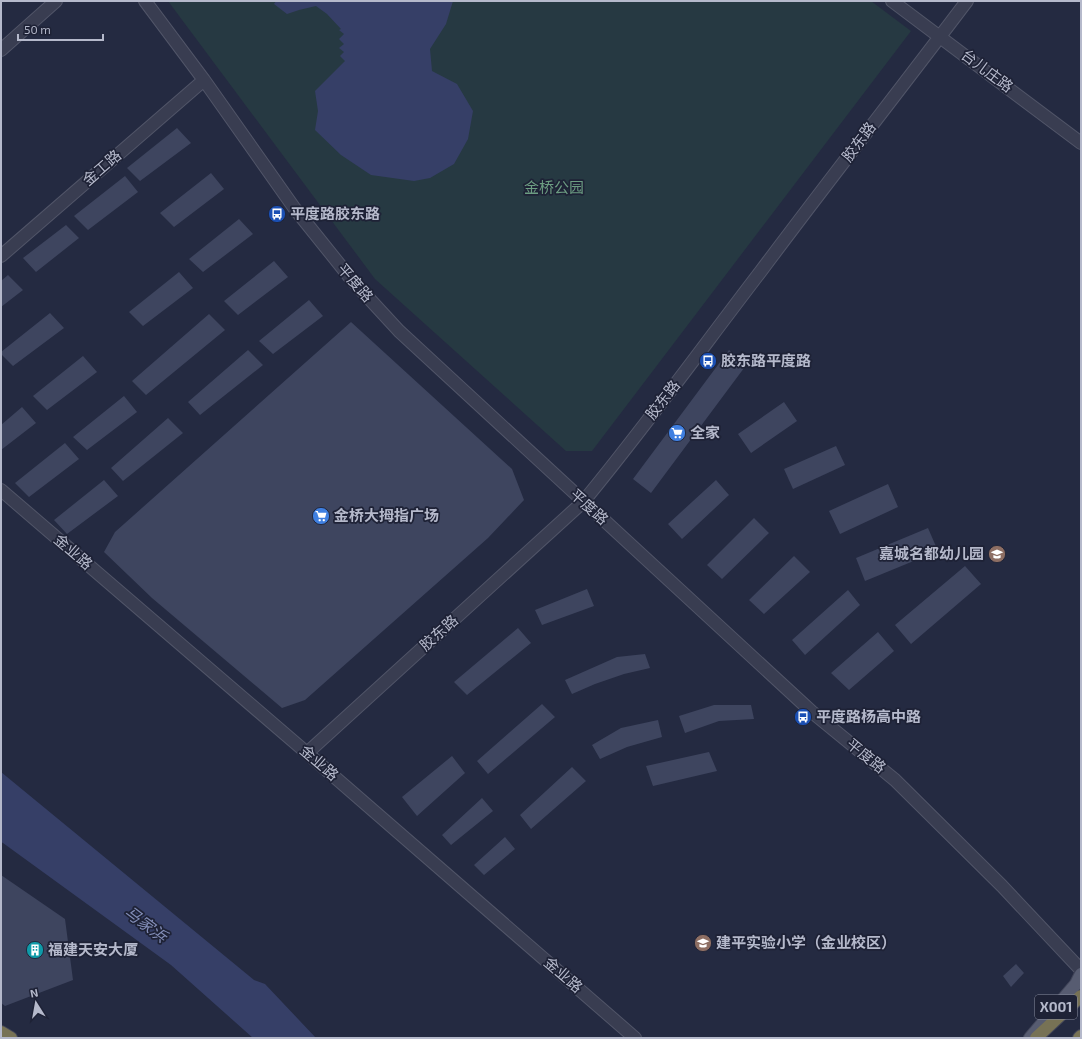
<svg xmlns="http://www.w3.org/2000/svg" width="1082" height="1039" viewBox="0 0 1082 1039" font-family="'Exo 2','Noto Sans SC',sans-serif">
<rect width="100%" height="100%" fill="#242a41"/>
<!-- green -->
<path fill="#263942" d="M168,1H871L911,31L592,451H566L375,279Z"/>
<!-- water -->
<path fill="#363f67" d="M276,1H453L446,24L430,49L432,71L457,84L473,111L468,139L454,164L430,178L414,181L371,175L341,155L315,130L318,111L315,91L345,61L340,56L344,52L339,48L344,44L339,39L344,34L339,30L341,29L327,14L316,6L299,10L287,14L274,4Z
M1,772L254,980L265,984L316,1038H253L171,965L3,843L1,842Z"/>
<!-- building -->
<path fill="#3e455f" d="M177,128L191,143L140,181L127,168Z
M211,173L224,189L174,227L160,213Z
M125,176L138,192L88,230L74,216Z
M239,219L253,234L203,272L189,259Z
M66,225L79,238L36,272L23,258Z
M274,261L288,277L238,315L224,301Z
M179,272L193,288L143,326L129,312Z
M8,275L23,290L1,307V281Z
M309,300L323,316L273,354L259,341Z
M50,313L64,328L13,366L1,354V352Z
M209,314L225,330L146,395L132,381Z
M351,322L512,469L524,500L488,538L305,700L282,708L152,598L104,552L115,532Z
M248,350L263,365L200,415L188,402Z
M729,350L747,364L651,493L633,479Z
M83,356L97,372L47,410L33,396Z
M124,396L137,412L87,450L73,437Z
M784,402L797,421L751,453L738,434Z
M22,407L36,423L1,450V425Z
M168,418L183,433L123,481L111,468Z
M65,443L79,459L29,497L15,483Z
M836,446L845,465L793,489L784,469Z
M104,480L118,496L67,534L54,520Z
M716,480L729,495L682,539L668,524Z
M888,484L898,507L840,534L829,511Z
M754,518L769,533L722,579L707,565Z
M928,528L938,551L865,581L856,558Z
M794,556L810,572L764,614L749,600Z
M965,566L981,584L911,644L895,625Z
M587,589L594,606L542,625L535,610Z
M848,590L860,605L805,655L792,640Z
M518,628L531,643L467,695L454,682Z
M878,632L894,651L849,690L831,673Z
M645,654L650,668L624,674L595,684L572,694L565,680L617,657Z
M542,704L555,717L488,774L477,761Z
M714,705H751L754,719L719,721L685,733L679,716Z
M658,720L662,737L627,747L600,759L592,745L621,728Z
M709,752L717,771L653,786L646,766Z
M452,756L465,773L417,816L402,797Z
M572,767L586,781L531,829L520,815Z
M482,798L493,811L451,845L442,835Z
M505,837L515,849L484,875L474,865Z
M1,875L65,919L73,980L5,1006L1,1003Z
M1016,964L1024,973L1011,987L1003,976Z"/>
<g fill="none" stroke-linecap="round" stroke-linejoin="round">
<defs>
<path id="minor" d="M145,1L204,80L295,209L352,280L399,331L812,712L895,780L1002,886L1081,970
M892,1L1081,143
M1,50L56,1
M1,256L204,80
M1,490L307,753L635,1038
M307,753L583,502C645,427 702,348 761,271C829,180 899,91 967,1"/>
<path id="major" d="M1030,1038L1076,984L1081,974"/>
<path id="highway" d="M1,1032L11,1038
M1036,1038L1081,996
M1079,1038L1081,1036"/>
</defs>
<!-- minor casing -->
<use href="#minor" stroke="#515568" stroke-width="14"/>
<!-- major casing -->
<use href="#major" stroke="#42465a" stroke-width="14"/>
<!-- highway casing -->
<use href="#highway" stroke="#414558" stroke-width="14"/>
<!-- minor -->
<use href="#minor" stroke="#393d51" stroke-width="12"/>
<!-- major -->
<use href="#major" stroke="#575c71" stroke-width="12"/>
<!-- highway -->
<use href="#highway" stroke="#777255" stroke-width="12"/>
</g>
<!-- icons -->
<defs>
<symbol id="bus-disc" viewBox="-11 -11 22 22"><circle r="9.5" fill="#1a4fb4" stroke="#1e2236"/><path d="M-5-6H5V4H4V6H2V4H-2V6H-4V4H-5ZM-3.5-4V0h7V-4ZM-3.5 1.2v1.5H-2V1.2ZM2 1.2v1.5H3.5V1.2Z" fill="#fff"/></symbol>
<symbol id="supermarket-disc" viewBox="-11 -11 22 22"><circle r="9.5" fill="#3f7fe0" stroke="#1e2236"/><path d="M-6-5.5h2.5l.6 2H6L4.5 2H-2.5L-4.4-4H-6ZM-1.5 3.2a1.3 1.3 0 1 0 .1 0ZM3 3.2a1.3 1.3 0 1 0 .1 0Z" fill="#fff"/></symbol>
<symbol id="school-disc" viewBox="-11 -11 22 22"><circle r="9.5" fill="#8d6e63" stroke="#1e2236"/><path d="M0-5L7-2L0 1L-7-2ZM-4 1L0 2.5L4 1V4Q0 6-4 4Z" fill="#fff"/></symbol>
<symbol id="building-disc" viewBox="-11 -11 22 22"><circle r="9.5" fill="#0f9aa8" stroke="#1e2236"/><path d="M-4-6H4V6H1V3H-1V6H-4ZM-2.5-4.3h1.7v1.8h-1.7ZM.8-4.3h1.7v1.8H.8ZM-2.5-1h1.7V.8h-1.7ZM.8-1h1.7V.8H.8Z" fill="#fff"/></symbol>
</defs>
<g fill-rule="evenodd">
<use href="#bus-disc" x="267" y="204" width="20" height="20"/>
<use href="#bus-disc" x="698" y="351" width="20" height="20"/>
<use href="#supermarket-disc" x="667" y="423" width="20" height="20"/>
<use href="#supermarket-disc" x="311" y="506" width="20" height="20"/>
<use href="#school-disc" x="987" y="544" width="20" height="20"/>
<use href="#bus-disc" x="793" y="707" width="20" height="20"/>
<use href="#school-disc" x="693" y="933" width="20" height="20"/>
<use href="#building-disc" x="25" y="940" width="20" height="20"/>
</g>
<g text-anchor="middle" stroke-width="3.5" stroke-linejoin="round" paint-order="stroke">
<!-- shield labels -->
<rect fill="#1e2236" stroke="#888c9e" stroke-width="1" x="1035" y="995" width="42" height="24" rx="3"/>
<g font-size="14" font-weight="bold" fill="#b5b9cb">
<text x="1056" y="1012">X001</text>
</g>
<!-- street labels -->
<g font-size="15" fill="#b5b9cb" stroke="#1e2236">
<text transform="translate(987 71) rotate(37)" y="5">台儿庄路</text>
<text transform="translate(859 142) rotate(-53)" y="5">胶东路</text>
<text transform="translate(102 168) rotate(-41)" y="5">金工路</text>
<text transform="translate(355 283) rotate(49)" y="5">平度路</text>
<text transform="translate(663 400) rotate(-52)" y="5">胶东路</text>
<text transform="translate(589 507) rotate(42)" y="5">平度路</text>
<text transform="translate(73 552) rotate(41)" y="5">金业路</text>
<text transform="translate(439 633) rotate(-42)" y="5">胶东路</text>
<text transform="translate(866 756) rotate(39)" y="5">平度路</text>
<text transform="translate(319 763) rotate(41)" y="5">金业路</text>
<text transform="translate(563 975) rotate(41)" y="5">金业路</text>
</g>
<!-- park labels -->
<g font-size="15" fill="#6c9d82" stroke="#1e2236">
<text x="554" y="193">金桥公园</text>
</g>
<!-- poi labels -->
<g font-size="15" font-weight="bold" fill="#b5b9cb" stroke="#1e2236" text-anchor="start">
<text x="290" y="219">平度路胶东路</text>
<text x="721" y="366">胶东路平度路</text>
<text x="690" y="438">全家</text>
<text x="334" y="521">金桥大拇指广场</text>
<text x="984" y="559" text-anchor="end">嘉城名都幼儿园</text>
<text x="816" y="722">平度路杨高中路</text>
<text x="716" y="948">建平实验小学（金业校区）</text>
<text x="48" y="955">福建天安大厦</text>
</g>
<!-- water labels -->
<g font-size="16" font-style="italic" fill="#838eb8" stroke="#1e2236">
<text transform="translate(146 924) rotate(37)" y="6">马家浜</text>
</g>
</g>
<!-- border -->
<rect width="1082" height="1039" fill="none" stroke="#b5b9cb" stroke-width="4"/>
<!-- north arrow -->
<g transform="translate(36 1003) rotate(349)" stroke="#1e2236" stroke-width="3" paint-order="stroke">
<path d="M0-3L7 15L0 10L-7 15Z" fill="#b5b9cb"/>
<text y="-6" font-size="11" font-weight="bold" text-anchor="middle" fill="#b5b9cb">N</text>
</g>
<!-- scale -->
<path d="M18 34v6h85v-6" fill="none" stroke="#b5b9cb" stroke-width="2"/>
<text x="24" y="34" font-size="12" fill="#b5b9cb" stroke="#1e2236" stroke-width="3" paint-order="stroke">50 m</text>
</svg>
